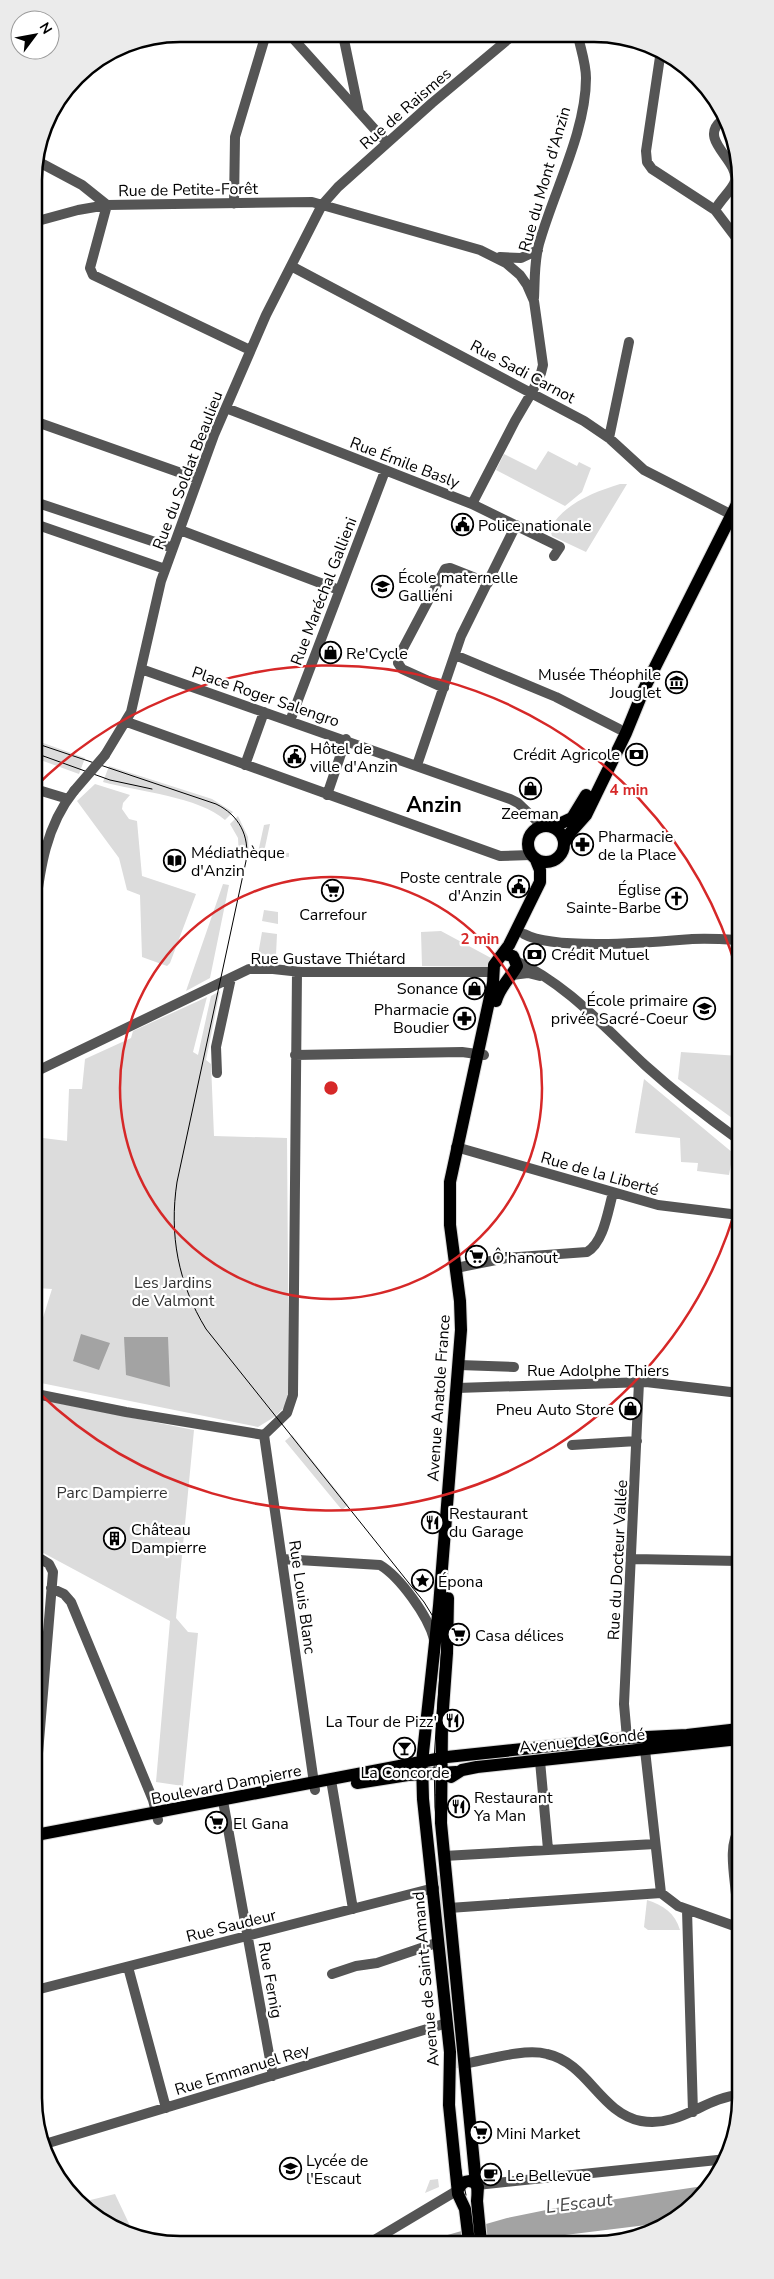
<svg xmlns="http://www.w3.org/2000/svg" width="774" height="2279" viewBox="0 0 774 2279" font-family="'Nunito Sans',sans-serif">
<rect width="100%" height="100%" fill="#fff"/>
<!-- green -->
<path fill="#dcdcdc" d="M548,451L577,466L579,462L591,468L582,492L565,506L496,470L504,454L536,470Z
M620,484H627L586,552L552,536L550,529C563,504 594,492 620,484Z
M35,740L85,758L79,774L35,758V747L40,749L41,746L35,744Z
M109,766L212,799L233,812L225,820C200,797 136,791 103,782Z
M95,784L130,795L123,803L122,809L129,819L137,821L142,876L196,894L170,963L167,966L142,957L140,895L127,890L119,858L77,801Z
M238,816L248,837L249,857H239L238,838L230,824Z
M270,824L264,852L289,853V857H257L264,825Z
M223,884L229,885L210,978L186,991Z
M264,910L278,912V924L262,921Z
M441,931L491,958L487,967L422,966L421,932Z
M262,932L277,934L276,955H258Z
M220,991L206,1060L211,1064L214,1136L287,1138L289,1402L276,1416L258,1427L36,1382V1340L52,1289L36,1288L35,1137L67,1141L69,1089H82L85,1059L131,1038L133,1031L207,997L193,1052L198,1055L211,996Z
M681,1052L739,1056V1123L678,1079Z
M644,1079L733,1153L729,1175L697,1171L698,1163L681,1162L680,1138L635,1133Z
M36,1399L194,1430L176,1618L188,1632L198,1633L183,1786L156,1782L170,1621L36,1549Z
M292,1435L348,1505L342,1510L285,1441Z
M442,1875L461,2068H453L436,1876Z
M647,1900C663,1905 675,1913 680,1930H648L644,1927Z
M438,2179L439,2187L425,2193L430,2180Z
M115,2194L133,2232L78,2203Z"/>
<!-- water -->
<path fill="#a3a3a3" d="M81,1334L110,1343L99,1370L73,1361Z
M124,1337H168L170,1387L126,1375Z
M710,2185L704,2195L671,2222L507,2242H423L507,2218L556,2208Z"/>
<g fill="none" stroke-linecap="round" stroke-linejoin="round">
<defs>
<path id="major" d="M528 844a18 18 0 1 1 36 0a18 18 0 1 1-36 0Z
M553,827L572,818L586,795
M564,844L570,833L586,815L626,733L644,689L738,502
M496,1001C500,986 510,979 517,966L513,956L504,954
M448,1598L447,1653L442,1723L441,1823L476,2184
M451,1777L462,1770L477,1767L739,1739
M357,1783L408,1775L456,1772
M36,1835L447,1757L627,1738L687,1735L739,1729
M459,2188C464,2179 473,2179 478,2187L477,2201L481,2242
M469,2242L465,2209L458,2194L449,2105L450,2052L423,1799L422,1762L439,1606L461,1330L460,1301L450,1225V1182L493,983L494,965L509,945L540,882V870L536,860"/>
</defs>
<!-- major casing -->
<use href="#major" stroke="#dbdbdb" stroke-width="14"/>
<!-- minor -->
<path stroke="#555" stroke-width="10" d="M289,34L387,143
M343,35L359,112
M660,57L646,151L647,162L652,169L715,210L737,239
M37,161L82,185L107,205
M234,204L235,137L266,34
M107,205L90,268L93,275L250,350
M715,210C720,200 733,189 735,181C739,160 698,140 721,121
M34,222L78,210L107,205L312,202L480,250L506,263L520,275L527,285L534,301L543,365L541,373L532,392L515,421L472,504
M500,257L521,258L538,250
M291,266L584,421L609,438L644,470L738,518
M534,298C535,280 534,262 539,244C553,193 586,132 586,78C586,64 581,50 578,36
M226,408L472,504L560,547L554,556
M34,421L198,479
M609,438L629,342
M35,502L173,548
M35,524L165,569
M180,530L339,590
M455,655L556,697L619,729
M141,669L510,799L518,803L542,826
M444,688L402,669L398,663L399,656L445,569L450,568L488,583
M290,721L385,471
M127,722L500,856L531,855
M105,755L131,712L161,581L214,435L266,315L322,205L338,187L432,103L512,36
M245,765L264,712
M417,765L461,636L516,525
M35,789L68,799
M327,795L346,739
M35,911C40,868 46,826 74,791
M524,934C555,951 654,942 692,939C707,938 723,939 738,940
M516,961C566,983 606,1029 646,1066C676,1093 707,1117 739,1140
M512,975L528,973L540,976
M295,1055L462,1052L484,1055
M35,1072L249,969H273L301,972H493
M217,1073L216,1047L231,978
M456,1147L658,1205L739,1215
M456,1268L506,1258L587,1252C604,1242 608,1210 613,1193
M459,1365L514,1367
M457,1388L646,1382L739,1393
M36,1394L126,1412L264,1435
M264,1435L287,1413L293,1395L297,972
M264,1435L315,1790
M572,1445L637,1441
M36,1556L49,1564L53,1572L36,1777
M282,1559L380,1565C400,1577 428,1616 434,1639
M633,1559L739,1561
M51,1588L64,1594L71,1602L153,1800L158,1820
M627,1738L624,1704L639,1382
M645,1750L661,1893
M540,1761L548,1849
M331,1780L353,1909
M223,1801L273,2076
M444,1856L655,1844
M449,1908L661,1893L678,1906L740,1928
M687,1910L693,2112
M736,1927C742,1897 723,1851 740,1828
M128,1967L166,2108
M332,1974L356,1966L377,1963L439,1942
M36,1990L434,1888
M464,2064C487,2060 524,2048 547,2054C588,2063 600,2113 641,2121C680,2128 705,2097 740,2095
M45,2144L447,2023
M477,2185L727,2159
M371,2242L458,2190
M615,2242L639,2236"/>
<!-- major -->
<use href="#major" stroke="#000" stroke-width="12"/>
<!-- tram -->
<path stroke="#000" stroke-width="1" d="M35,743L216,804C239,815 250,836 246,861L177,1182C169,1235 178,1283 206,1329L424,1602L437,1623L442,1643L434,1760L435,1807L477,2242
M35,753L110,780L152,789
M436,1795C441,1778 451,1768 468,1764L739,1734
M454,2066C452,2108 456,2154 466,2195"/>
<!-- minor-bridge -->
<path stroke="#555" stroke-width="10" d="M74,791L105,755"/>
</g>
<!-- distance rings -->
<g fill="none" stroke="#d62828" stroke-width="2.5">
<circle cx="331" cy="1088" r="211"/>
<path d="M739 1197A422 422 0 0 1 38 1392M35 787A422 422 0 0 1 738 975"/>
</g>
<!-- icons -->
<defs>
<symbol id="civic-ring" viewBox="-11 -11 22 22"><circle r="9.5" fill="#fff" stroke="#000" stroke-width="1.5"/><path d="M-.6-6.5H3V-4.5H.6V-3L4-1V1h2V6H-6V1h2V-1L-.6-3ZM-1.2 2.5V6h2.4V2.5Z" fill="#000"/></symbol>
<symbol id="school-ring" viewBox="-11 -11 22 22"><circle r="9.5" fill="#fff" stroke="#000" stroke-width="1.5"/><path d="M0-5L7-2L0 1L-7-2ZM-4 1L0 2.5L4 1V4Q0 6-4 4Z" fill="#000"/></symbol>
<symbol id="shop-ring" viewBox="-11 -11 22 22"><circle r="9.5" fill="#fff" stroke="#000" stroke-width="1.5"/><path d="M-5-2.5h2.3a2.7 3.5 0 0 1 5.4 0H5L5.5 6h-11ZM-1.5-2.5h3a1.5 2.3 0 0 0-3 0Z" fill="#000"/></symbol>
<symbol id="museum-ring" viewBox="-11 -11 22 22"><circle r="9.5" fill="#fff" stroke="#000" stroke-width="1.5"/><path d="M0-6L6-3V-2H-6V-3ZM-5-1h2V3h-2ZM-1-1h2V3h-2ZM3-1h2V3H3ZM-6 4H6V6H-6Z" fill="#000"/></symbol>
<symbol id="bank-ring" viewBox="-11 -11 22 22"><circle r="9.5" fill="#fff" stroke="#000" stroke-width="1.5"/><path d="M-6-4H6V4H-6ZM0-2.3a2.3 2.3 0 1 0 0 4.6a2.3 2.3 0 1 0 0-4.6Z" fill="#000"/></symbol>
<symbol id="pharmacy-ring" viewBox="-11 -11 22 22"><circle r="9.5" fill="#fff" stroke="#000" stroke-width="1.5"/><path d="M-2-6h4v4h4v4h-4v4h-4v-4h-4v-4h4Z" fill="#000"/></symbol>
<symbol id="library-ring" viewBox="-11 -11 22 22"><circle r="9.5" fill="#fff" stroke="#000" stroke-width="1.5"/><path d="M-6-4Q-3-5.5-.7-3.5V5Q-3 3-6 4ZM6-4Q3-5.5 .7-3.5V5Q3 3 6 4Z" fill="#000"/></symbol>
<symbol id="supermarket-ring" viewBox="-11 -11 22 22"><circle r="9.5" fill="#fff" stroke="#000" stroke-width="1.5"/><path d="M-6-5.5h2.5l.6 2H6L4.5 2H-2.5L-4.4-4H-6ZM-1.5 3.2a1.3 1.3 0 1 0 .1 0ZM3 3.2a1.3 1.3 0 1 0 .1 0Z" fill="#000"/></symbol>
<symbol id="church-ring" viewBox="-11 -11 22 22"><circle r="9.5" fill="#fff" stroke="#000" stroke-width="1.5"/><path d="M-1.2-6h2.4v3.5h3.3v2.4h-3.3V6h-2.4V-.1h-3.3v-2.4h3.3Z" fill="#000"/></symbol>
<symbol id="restaurant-ring" viewBox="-11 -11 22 22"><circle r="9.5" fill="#fff" stroke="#000" stroke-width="1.5"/><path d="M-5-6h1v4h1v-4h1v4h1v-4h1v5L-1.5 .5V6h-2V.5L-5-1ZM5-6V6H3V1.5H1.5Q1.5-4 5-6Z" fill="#000"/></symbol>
<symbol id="building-ring" viewBox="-11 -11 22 22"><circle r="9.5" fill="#fff" stroke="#000" stroke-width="1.5"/><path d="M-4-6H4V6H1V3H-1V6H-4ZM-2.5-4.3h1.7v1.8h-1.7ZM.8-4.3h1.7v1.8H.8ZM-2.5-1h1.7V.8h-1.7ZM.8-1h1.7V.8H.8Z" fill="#000"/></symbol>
<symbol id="sight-ring" viewBox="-11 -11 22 22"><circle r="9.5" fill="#fff" stroke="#000" stroke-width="1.5"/><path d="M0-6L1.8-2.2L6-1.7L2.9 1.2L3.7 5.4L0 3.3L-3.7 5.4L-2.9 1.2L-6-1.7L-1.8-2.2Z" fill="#000"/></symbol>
<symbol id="bar-ring" viewBox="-11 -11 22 22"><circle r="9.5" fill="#fff" stroke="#000" stroke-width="1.5"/><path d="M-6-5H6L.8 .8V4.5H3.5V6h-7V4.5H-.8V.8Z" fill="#000"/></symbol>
<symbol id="cafe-ring" viewBox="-11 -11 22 22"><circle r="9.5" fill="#fff" stroke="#000" stroke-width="1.5"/><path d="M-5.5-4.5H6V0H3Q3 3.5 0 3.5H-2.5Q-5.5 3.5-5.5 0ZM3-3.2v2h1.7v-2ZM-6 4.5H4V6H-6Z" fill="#000"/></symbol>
</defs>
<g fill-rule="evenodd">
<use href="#civic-ring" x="450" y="512" width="25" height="25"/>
<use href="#school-ring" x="370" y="574" width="25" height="25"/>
<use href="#shop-ring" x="318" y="640" width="25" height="25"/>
<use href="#museum-ring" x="664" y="670" width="25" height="25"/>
<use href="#bank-ring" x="624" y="742" width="25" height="25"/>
<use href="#civic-ring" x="282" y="744" width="25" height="25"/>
<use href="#shop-ring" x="518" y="776" width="25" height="25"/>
<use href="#pharmacy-ring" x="570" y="832" width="25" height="25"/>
<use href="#library-ring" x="162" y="848" width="25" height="25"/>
<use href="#civic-ring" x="506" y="874" width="25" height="25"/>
<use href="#supermarket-ring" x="320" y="878" width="25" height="25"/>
<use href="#church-ring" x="664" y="886" width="25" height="25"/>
<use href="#bank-ring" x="522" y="942" width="25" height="25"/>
<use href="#shop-ring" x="462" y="976" width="25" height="25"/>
<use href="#school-ring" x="692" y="996" width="25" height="25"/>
<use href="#pharmacy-ring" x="452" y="1006" width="25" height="25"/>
<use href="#supermarket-ring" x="464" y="1244" width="25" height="25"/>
<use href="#shop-ring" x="618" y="1396" width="25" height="25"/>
<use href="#restaurant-ring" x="420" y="1510" width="25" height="25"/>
<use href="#building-ring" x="102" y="1526" width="25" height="25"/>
<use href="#sight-ring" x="410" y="1568" width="25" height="25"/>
<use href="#supermarket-ring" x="446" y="1622" width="25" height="25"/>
<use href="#restaurant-ring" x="440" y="1708" width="25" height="25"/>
<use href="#bar-ring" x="392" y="1736" width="25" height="25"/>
<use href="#restaurant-ring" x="446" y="1794" width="25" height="25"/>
<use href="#supermarket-ring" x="204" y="1810" width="25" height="25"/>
<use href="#supermarket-ring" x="468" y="2120" width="25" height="25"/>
<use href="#school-ring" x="278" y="2156" width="25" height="25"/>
<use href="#cafe-ring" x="478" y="2162" width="25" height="25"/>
</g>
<g text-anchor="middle" stroke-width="4.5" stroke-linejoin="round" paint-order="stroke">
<!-- street labels -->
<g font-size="16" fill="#000" stroke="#fff">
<text transform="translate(405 108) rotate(-41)" y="6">Rue de Raismes</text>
<text transform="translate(544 179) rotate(-74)" y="6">Rue du Mont d'Anzin</text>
<text transform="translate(188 189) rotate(-1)" y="6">Rue de Petite-Forêt</text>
<text transform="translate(523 371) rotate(28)" y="6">Rue Sadi Carnot</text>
<text transform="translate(405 462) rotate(21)" y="6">Rue Émile Basly</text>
<text transform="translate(187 470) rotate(-69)" y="6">Rue du Soldat Beaulieu</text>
<text transform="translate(323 591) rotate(-69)" y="6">Rue Maréchal Gallieni</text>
<text transform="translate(266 696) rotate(19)" y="6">Place Roger Salengro</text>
<text x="328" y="964">Rue Gustave Thiétard</text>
<text transform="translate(600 1173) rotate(16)" y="6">Rue de la Liberté</text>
<text x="598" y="1376">Rue Adolphe Thiers</text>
<text transform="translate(438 1398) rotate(-86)" y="6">Avenue Anatole France</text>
<text transform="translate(617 1560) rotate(-87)" y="6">Rue du Docteur Vallée</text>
<text transform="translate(303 1597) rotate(82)" y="6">Rue Louis Blanc</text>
<text transform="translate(582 1740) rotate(-6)" y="6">Avenue de Condé</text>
<text transform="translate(226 1784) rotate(-11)" y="6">Boulevard Dampierre</text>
<text transform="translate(231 1925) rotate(-14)" y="6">Rue Saudeur</text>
<text transform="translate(425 1979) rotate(-95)" y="6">Avenue de Saint-Amand</text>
<text transform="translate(271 1980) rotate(80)" y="6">Rue Fernig</text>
<text transform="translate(242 2069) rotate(-17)" y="6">Rue Emmanuel Rey</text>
</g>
<!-- poi labels -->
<g font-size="16" fill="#000" stroke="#fff" text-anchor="start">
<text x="478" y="531">Police nationale</text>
<text x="398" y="583">École maternelle<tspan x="398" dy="18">Galliéni</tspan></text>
<text x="346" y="659">Re'Cycle</text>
<text x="661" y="680" text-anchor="end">Musée Théophile<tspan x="661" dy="18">Jouglet</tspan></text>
<text x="310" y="754">Hôtel de<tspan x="310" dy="18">ville d'Anzin</tspan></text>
<text x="620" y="760" text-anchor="end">Crédit Agricole</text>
<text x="530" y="819" text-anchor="middle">Zeeman</text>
<text x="598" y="842">Pharmacie<tspan x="598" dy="18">de la Place</tspan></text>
<text x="191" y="858">Médiathèque<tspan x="191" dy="18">d'Anzin</tspan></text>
<text x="502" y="883" text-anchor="end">Poste centrale<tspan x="502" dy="18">d'Anzin</tspan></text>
<text x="661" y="895" text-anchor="end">Église<tspan x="661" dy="18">Sainte-Barbe</tspan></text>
<text x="333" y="920" text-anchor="middle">Carrefour</text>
<text x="551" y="960">Crédit Mutuel</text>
<text x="458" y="994" text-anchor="end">Sonance</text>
<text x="688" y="1006" text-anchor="end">École primaire<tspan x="688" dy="18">privée Sacré-Coeur</tspan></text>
<text x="449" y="1015" text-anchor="end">Pharmacie<tspan x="449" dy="18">Boudier</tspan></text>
<text x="492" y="1263">Ô'hanout</text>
<text x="614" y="1415" text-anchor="end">Pneu Auto Store</text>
<text x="449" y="1519">Restaurant<tspan x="449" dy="18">du Garage</tspan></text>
<text x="131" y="1535">Château<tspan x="131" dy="18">Dampierre</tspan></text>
<text x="438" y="1587">Épona</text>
<text x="475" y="1641">Casa délices</text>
<text x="437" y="1727" text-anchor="end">La Tour de Pizz'</text>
<text x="405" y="1778" text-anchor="middle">La Concorde</text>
<text x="474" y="1803">Restaurant<tspan x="474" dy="18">Ya Man</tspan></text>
<text x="233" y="1829">El Gana</text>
<text x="496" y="2139">Mini Market</text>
<text x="306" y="2166">Lycée de<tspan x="306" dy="18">l'Escaut</tspan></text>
<text x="507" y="2181">Le Bellevue</text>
</g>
<!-- park labels -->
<g font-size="16" fill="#333" stroke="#fff">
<text x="173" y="1288">Les Jardins<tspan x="173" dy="18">de Valmont</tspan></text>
<text x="112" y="1498">Parc Dampierre</text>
</g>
<!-- water labels -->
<g font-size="18" font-style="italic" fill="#444" stroke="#fff">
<text transform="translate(579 2203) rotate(-7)" y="6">L'Escaut</text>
</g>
<!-- district labels -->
<g font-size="21" font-weight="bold" fill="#000" stroke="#fff">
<text x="434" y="812">Anzin</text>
</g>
</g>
<!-- crop -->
<path d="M0 0H774V2279H0ZM180 42H594A138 138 0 0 1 732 180V2098A138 138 0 0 1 594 2236H180A138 138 0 0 1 42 2098V180A138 138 0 0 1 180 42Z" fill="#ebebeb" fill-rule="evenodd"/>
<path fill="none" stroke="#000" stroke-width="2.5" d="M180 42H594A138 138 0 0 1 732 180V2098A138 138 0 0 1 594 2236H180A138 138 0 0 1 42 2098V180A138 138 0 0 1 180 42Z"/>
<circle cx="331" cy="1088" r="8" fill="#d62828" stroke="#fff" stroke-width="2.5"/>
<g font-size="15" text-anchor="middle" font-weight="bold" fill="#d62828" stroke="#fff" stroke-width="4.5" stroke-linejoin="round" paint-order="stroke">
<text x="629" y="795">4 min</text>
<text x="480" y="944">2 min</text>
</g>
<!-- north arrow -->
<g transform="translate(35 35) rotate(58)"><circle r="24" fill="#ffffff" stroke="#999999"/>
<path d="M0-4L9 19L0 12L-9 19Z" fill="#000000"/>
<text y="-8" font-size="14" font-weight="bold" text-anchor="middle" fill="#000000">N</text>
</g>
</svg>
